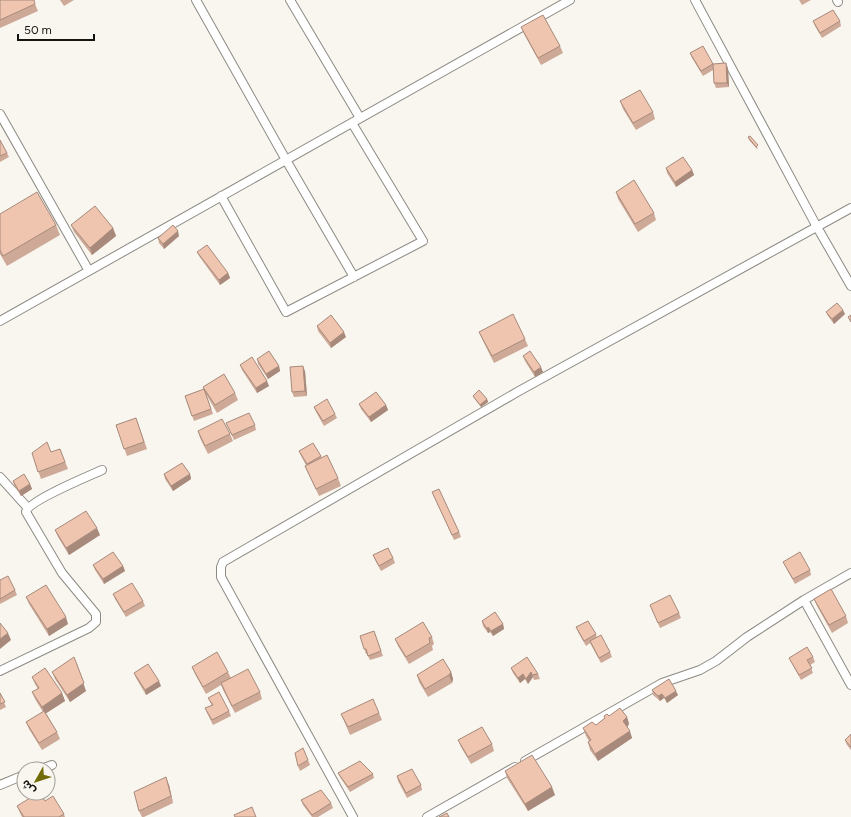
<svg xmlns="http://www.w3.org/2000/svg" width="851" height="817" viewBox="0 0 851 817" font-family="Figtree,'Noto Sans Arabic',sans-serif">
<rect width="100%" height="100%" fill="#f8f6ef"/>
<g fill="none" stroke-linecap="round" stroke-linejoin="round">
<defs>
<path id="street" d="M196,0L286,160L354,277
M290,0L360,118
M695,0L817,227L851,286
M837,0L838,2
M0,114L89,271
M221,196L286,312L423,241L352,123
M0,321L570,0
M0,477L27,507
M804,600L851,685
M0,671L89,628L96,622V614L62,573L26,512C28,501 89,476 102,470
M525,761L662,683L700,670L716,661L747,637L804,600L851,573
M41,769L52,765
M0,785L24,775
M353,817L221,577V567L223,562L519,391L851,208
M427,817L515,767"/>
</defs>
<!-- street casing -->
<use href="#street" stroke="#8c8a83" stroke-width="10"/>
<!-- street -->
<use href="#street" stroke="#fff" stroke-width="8"/>
</g>
<!-- wall -->
<path fill="#cea997" d="M0,0L35,4L38,11L0,28Z
M60,0H74L64,6Z
M799,0H811L802,5Z
M813,21H840L841,26L822,38L815,26Z
M521,27L560,46L563,53L541,65L524,34Z
M690,53L713,64L728,68L729,87L716,88L714,83L713,70L703,76L692,58Z
M620,101L653,112L655,119L636,130L623,109Z
M748,137L758,148L757,149L749,140Z
M0,140L7,153L9,157L0,162Z
M666,168L692,170L694,175L676,187L667,173Z
M616,192L654,213L656,220L638,232L618,199Z
M0,214L56,225L60,235L7,266L0,254Z
M71,225L113,228L116,236L92,255L74,232Z
M179,236L164,249L159,243L158,238Z
M197,252L228,273L230,278L220,285L199,256Z
M826,312L845,314L834,324L828,316Z
M317,326L346,337L331,348L318,331Z
M479,332L525,339L528,346L494,363L482,339Z
M523,356L543,372L535,377L525,361Z
M257,359L279,366L280,371L268,379L258,364Z
M240,365L269,386L257,393L242,370Z
M305,371L307,396L294,397L292,392Z
M203,387L235,393L238,400L217,413L206,394L213,414L194,421L185,396L204,389Z
M473,396L487,399L488,402L481,407L474,398Z
M359,404L386,405L388,410L371,422L361,409Z
M314,407L335,414L337,418L324,426L316,412Z
M136,418L147,449L127,456L116,425Z
M226,423L255,425L256,430L234,440Z
M198,431L230,434L233,441L208,454L200,438Z
M60,449L68,469L41,479L32,453L51,452Z
M299,451L321,456L322,458L338,478L341,486L319,496L308,473L305,466L306,465L301,456Z
M164,474H190L191,479L173,491L165,479Z
M13,481L30,484L32,489L21,496L14,485Z
M432,492L459,532L461,537L454,540Z
M55,530L100,535L69,555L58,537Z
M373,555L393,558L395,563L381,571L375,560Z
M783,562L810,570L811,575L795,584L785,566Z
M93,565L123,566L125,571L104,584L95,570Z
M0,580L15,590L17,595L0,604Z
M113,594L143,601L145,606L126,617L115,599Z
M26,597L68,624L49,636L29,604Z
M814,599L846,616L848,623L832,633L817,606Z
M650,605L679,613L681,618L660,628Z
M482,621L503,624L504,629L493,636L490,632L488,633L483,626Z
M576,627L596,634L597,638L610,652L612,657L601,663L590,643L586,646L578,632Z
M374,631L383,656L370,660L367,654H366L360,636Z
M432,637L434,644L432,646L433,650L409,664L398,646L395,639Z
M813,657L815,662L810,665L813,673L801,680L791,662L789,658Z
M192,667L228,672L231,678L260,692L262,699L235,713L223,690L221,685L206,694L195,674Z
M511,668L538,674L540,679L534,680L533,677L528,684L525,679L520,683L513,673Z
M52,672L86,691L70,702L55,679Z
M451,672L453,679L452,683L428,697L419,682L417,675Z
M134,673L161,686L146,695L136,678Z
M32,677L62,693L65,701L46,713L57,732L60,739L42,750L29,729L26,722L43,712L35,699L32,692L38,689L35,684Z
M652,690L678,695L667,703L664,698L660,701L653,695Z
M0,693L6,707L0,710Z
M208,698L229,711L231,716L213,725L207,713L205,708L212,706Z
M379,713L382,720L350,735L341,714Z
M604,716L627,717L629,724L627,727L632,738L598,761L590,750L588,742L589,741L586,736L583,728L596,725L605,718Z
M851,734V750L847,745L845,740Z
M458,740L492,744L494,751L471,764L461,747Z
M308,760L310,765L300,771L298,766Z
M505,771L555,795L528,811L507,778Z
M338,773L373,774L374,778L350,792L340,777Z
M397,776L421,785L422,790L407,798L398,781Z
M169,785L173,803L144,817H142L139,811Z
M301,800L331,803L333,808L318,817H312L303,805Z
M45,801L64,814L65,817H22L20,813L17,806Z"/>
<!-- shaded-wall -->
<path fill="#a78a7b" d="M726,63L728,68L729,87L727,83Z
M692,170L694,175L676,187L675,182Z
M113,228L116,236L92,255L90,248Z
M178,231L179,236L164,249L163,244Z
M228,273L230,278L220,285L219,280Z
M843,310L845,314L834,324L832,319Z
M344,332L346,337L331,348L330,343Z
M279,366L280,371L268,379L266,374Z
M303,366L305,371L307,396L305,391Z
M541,367L543,372L535,377L534,372Z
M267,381L269,386L257,393L256,388Z
M487,399L488,402L481,407L480,405Z
M386,405L388,410L371,422L369,417Z
M190,474L191,479L173,491L171,486Z
M30,484L32,489L21,496L19,491Z
M97,528L100,535L69,555L66,548Z
M123,566L125,571L104,584L103,579Z
M66,617L68,624L49,636L47,629Z
M503,624L504,629L493,636L491,631Z
M488,627L490,632L488,633L487,629Z
M8,633L11,640L0,649V639Z
M77,664L86,691L70,702L67,695Z
M451,672L453,679L452,683L449,675Z
M531,672L533,677L528,684L526,679Z
M523,674L525,679L520,683L518,678Z
M159,681L161,686L146,695L145,690Z
M676,691L678,695L667,703L665,698Z
M62,693L65,701L45,714L42,707Z
M662,694L664,698L660,701L658,696Z
M627,717L629,724L626,729L623,721Z
M630,731L632,738L598,761L595,754Z
M166,777L169,785L173,803L171,796Z
M552,787L555,795L528,811L525,804Z"/>
<!-- building -->
<path fill="#efc5b0" stroke="#a78a7b" d="M0,0H34L35,4L0,20Z
M833,10L840,21L820,33L813,21Z
M543,15L560,46L538,58L521,27Z
M703,46L713,64L726,63L727,83H714L713,64L701,71L690,53Z
M640,90L653,112L633,123L620,101Z
M750,136L758,145L756,147L748,137Z
M0,140L7,153L0,156Z
M683,157L692,170L675,182L666,168Z
M634,180L654,213L635,224L616,192Z
M37,192L56,225L3,256L0,250V214Z
M95,206L113,228L90,248L71,225Z
M173,225L178,231L163,244L158,238Z
M207,245L228,273L219,280L197,252Z
M837,303L843,310L832,319L826,312Z
M513,314L525,339L492,356L479,332Z
M331,315L344,332L330,343L317,326Z
M851,315V322L848,317Z
M269,351L279,366L266,374L257,359Z
M530,351L541,367L534,372L523,356Z
M252,357L267,381L256,388L240,365Z
M303,366L305,391L292,392L290,367Z
M224,374L235,393L215,405L203,387Z
M204,389L211,409L192,416L185,396Z
M479,390L487,399L480,405L473,396Z
M376,392L386,405L369,417L359,404Z
M327,399L335,414L323,421L314,407Z
M249,413L255,425L232,435L226,423Z
M136,418L144,442L124,449L116,425Z
M222,419L230,434L205,446L198,431Z
M47,442L51,452L60,449L65,462L38,472L32,453Z
M313,443L321,456L307,464L299,451Z
M327,455L338,478L316,489L305,466Z
M182,463L190,474L171,486L164,474Z
M24,474L30,484L19,491L13,481Z
M439,489L459,532L452,535L432,492Z
M86,511L97,528L66,548L55,530Z
M388,548L393,558L379,566L373,555Z
M113,552L123,566L103,579L93,565Z
M800,552L810,570L793,579L783,562Z
M8,576L15,590L0,599V580Z
M132,583L143,601L124,612L113,594Z
M46,585L66,617L47,629L26,597Z
M831,589L846,616L829,625L814,599Z
M670,595L679,613L658,623L650,605Z
M495,612L503,624L491,631L488,627L487,629L482,621Z
M588,621L596,634L584,641L576,627Z
M423,622L432,637L429,638L430,643L406,657L395,639Z
M0,623L8,633L0,639Z
M374,631L381,651L368,656L366,649H364L360,636Z
M601,635L610,652L599,658L590,641Z
M807,647L813,657L807,660L812,668L799,675L789,658Z
M217,652L228,672L203,687L192,667Z
M74,657L84,683L67,695L52,672Z
M527,657L538,674L532,675L531,672L526,679L523,674L518,678L511,668Z
M443,659L451,672L449,675L425,689L417,675Z
M148,664L159,681L145,690L134,673Z
M45,668L62,693L42,707L32,692L39,688L32,677Z
M248,669L260,692L232,706L221,683Z
M669,679L676,691L665,698L662,694L658,696L652,690Z
M219,692L229,711L212,720L205,708L213,705L208,698Z
M0,693L5,702L0,704Z
M373,699L379,713L348,727L341,714Z
M620,708L627,717L623,721L630,731L595,754L588,742L591,740L583,728L592,722L596,725L605,718L604,716L607,714L609,716Z
M44,711L57,732L39,743L26,722Z
M482,727L492,744L468,757L458,740Z
M851,734V747L845,740Z
M303,748L308,760L298,766L295,753Z
M532,755L552,787L525,804L505,771Z
M360,761L373,774L348,787L338,773Z
M412,769L421,785L406,793L397,776Z
M166,777L171,796L139,811L134,792Z
M321,790L331,803L312,815L301,800Z
M38,793H40L45,801L53,796L64,814L59,817H24L17,806Z
M252,807L256,817H235L234,815Z
M447,813L449,817H439Z"/>
<!-- north arrow -->
<g transform="translate(36 781) rotate(231)"><circle r="19" fill="#f8f6ef" stroke="#9d9c96"/>
<path d="M0-3L7 15L0 10L-7 15Z" fill="#726c08"/>
<text y="-6" font-size="11" font-weight="bold" text-anchor="middle" fill="#141411">ش</text>
</g>
<!-- scale -->
<path d="M18 34v6h76v-6" fill="none" stroke="#141411" stroke-width="2"/>
<text x="24" y="34" font-size="12" fill="#141411" stroke="#f8f6ef" stroke-width="3" paint-order="stroke">50 m</text>
</svg>
